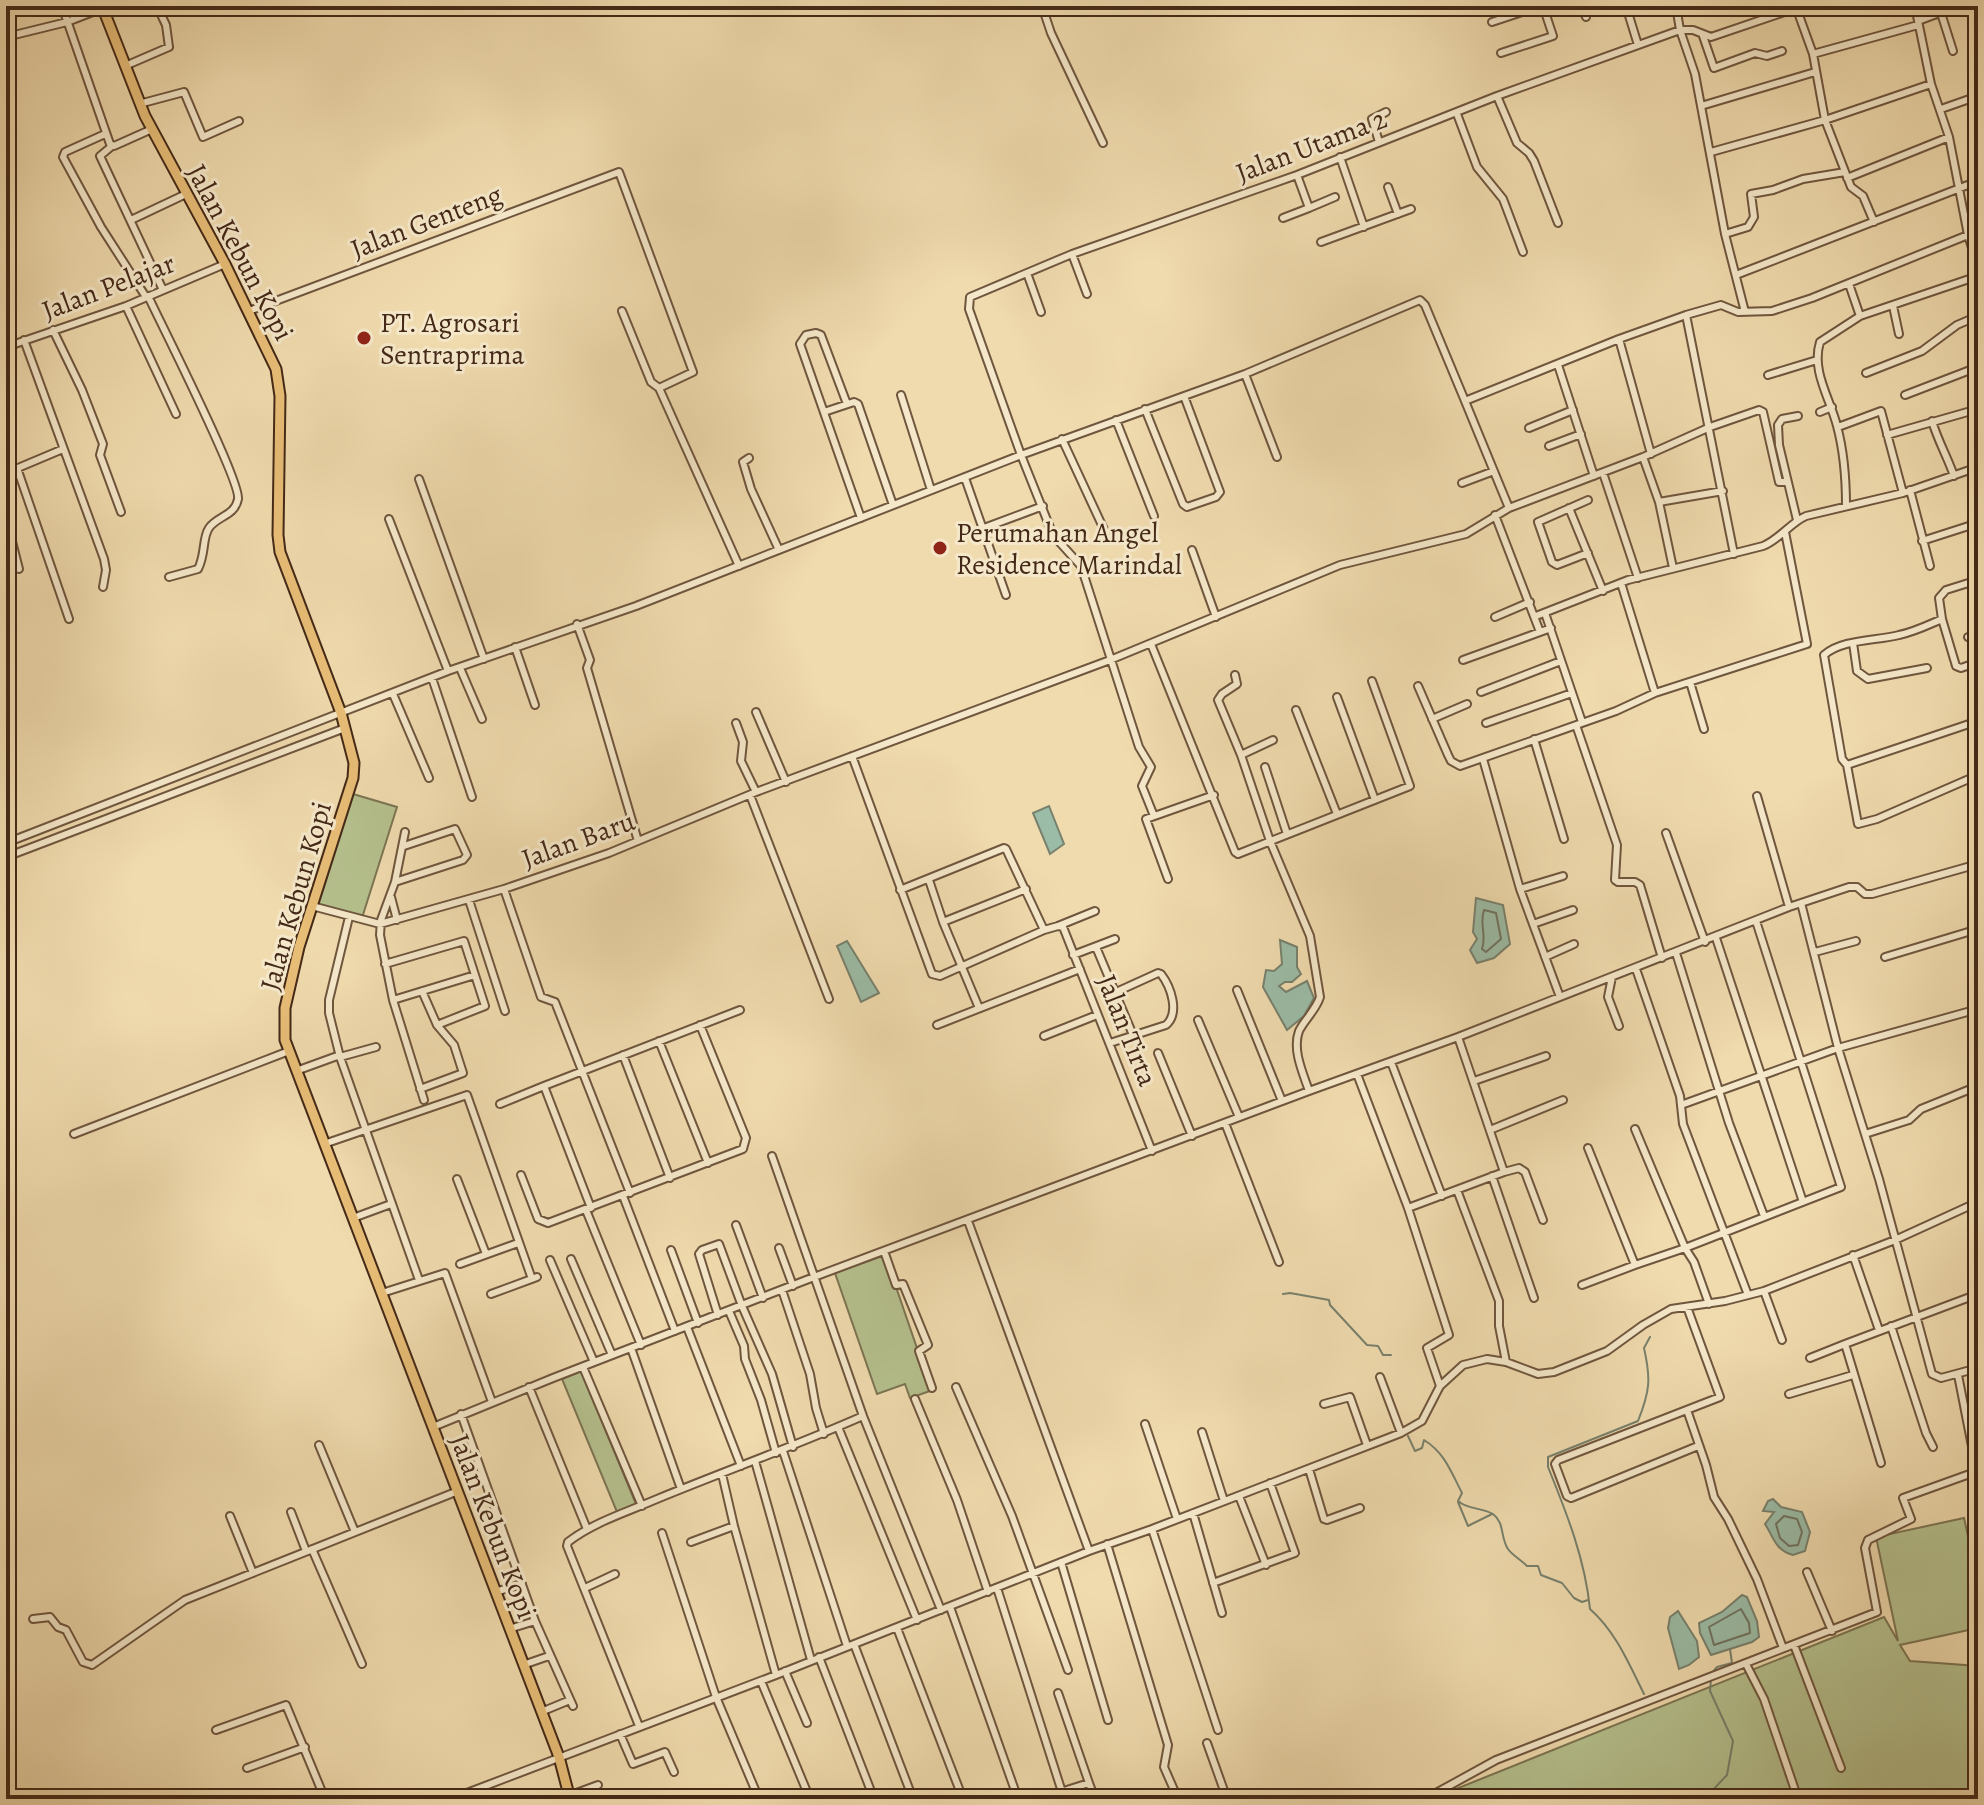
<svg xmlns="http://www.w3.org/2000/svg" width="1984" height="1805" viewBox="0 0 1984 1805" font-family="Alegreya,serif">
<rect width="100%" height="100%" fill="#f0dbae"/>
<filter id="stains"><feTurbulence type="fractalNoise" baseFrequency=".0025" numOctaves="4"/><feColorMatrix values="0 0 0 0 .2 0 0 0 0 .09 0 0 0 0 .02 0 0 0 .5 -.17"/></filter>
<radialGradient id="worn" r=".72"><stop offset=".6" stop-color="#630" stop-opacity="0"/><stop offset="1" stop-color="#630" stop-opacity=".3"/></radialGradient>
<!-- green -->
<path fill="#b5c18e" stroke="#7c7553" stroke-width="2" d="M353,794L397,807L362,918L318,904Z
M885,1255L930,1386V1391L910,1398L905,1384L877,1394L835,1273Z
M581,1371L636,1504L617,1512L562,1379Z
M1964,1518L1978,1581V1628L1900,1645L1910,1661L1978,1666V1799H1431L1884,1617L1898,1641L1876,1537Z"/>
<!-- water -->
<path fill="#9bbca6" stroke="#78816d" stroke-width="2" d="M1049,806L1064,844L1050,854L1033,813Z
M1476,898L1503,905L1510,944L1494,958L1477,963L1470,950L1477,939L1473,932Z
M1280,940L1297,947V967L1301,974L1292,982H1285L1279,986L1286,992L1307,981L1314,998L1304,1016L1287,1030L1263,987L1266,970L1274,971L1282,964Z
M847,941L879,993L861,1002L837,946Z
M1773,1499L1781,1507L1802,1512L1810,1532L1805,1551L1793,1555C1775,1550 1774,1538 1765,1524L1774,1512L1763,1511L1768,1501Z
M1742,1595L1747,1597L1757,1621L1759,1637L1752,1642L1711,1655L1700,1633L1699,1623L1722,1612Z
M1678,1611L1697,1641L1699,1657L1689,1665L1679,1669L1668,1628L1670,1617Z"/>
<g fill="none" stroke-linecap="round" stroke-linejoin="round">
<!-- shore -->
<path stroke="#70725f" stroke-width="2" d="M1484,910L1496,913L1501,939L1486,952L1482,949C1487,935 1479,924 1484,910Z
M1784,1516L1797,1519L1802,1532L1798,1545L1789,1546L1780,1538L1776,1524Z
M1741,1609L1749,1623L1750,1633L1714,1645L1709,1627Z"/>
<!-- stream -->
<path stroke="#78816d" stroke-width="2" d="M1283,1294L1290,1293L1329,1300L1330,1305L1367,1345L1378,1346L1383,1355H1391
M1408,1436L1415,1451L1422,1448L1424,1440C1445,1453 1451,1472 1462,1493L1458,1501C1468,1510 1481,1507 1493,1514C1505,1523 1500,1537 1508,1549C1512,1555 1521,1560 1527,1566H1538L1541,1575L1562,1583L1574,1598L1582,1602L1588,1600
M1458,1502L1468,1526L1492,1514
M1712,1673L1717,1667L1732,1663L1730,1649
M1644,1694C1629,1664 1616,1632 1590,1609C1585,1559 1567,1514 1548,1467V1457L1638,1421C1650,1391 1651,1379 1644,1348L1650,1337
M1709,1799V1794L1727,1775L1733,1741L1710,1691L1711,1679"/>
<defs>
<path id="minor" d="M62,6L110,144L114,146L152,129
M1042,6L1051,33L1103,143
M1581,6L1586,17
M1626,6L1638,45
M1676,6L1680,30L1695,74L1725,234L1745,312
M1915,6L1931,84L1949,137L1968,235L1978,267
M1796,7L1813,54L1825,120L1851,187L1863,196L1874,222
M1045,13L1063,6
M1941,13L1953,51
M1918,21L1958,6
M1492,22L1540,6
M1703,36L1714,68L1755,53L1767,56L1782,51
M6,37L67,22L103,8
M1501,53L1553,36L1543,6
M1813,54L1918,25
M125,66L169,47L166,25L157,6
M1497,96L1517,143L1529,153L1534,161L1558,223
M139,104L184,92L203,137L239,121
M1701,106L1815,72
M1941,109L1978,96
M1457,114L1477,167L1503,199L1523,252
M105,134L65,152L63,157L101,227L146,297
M1379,142L1372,119L1386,112
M112,146L100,156L163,290
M1711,152L1825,120L1931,84
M1340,157L1364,227
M1847,178L1949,137
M1388,187L1398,214
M1309,208L1335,197
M1283,218L1309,208L1297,175
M131,220L186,194
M1725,234L1748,227L1754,217L1751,194L1773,190L1803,179L1845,172
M1321,242L1411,209
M1072,254L1087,294
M1027,273L1041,312
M1736,275L1978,181
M1849,284L1860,316
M148,296C161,324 241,481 238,499C235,516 217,516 209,528C202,538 206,553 198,569L169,577
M126,306L176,414
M1893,306L1899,334
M249,311L619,172L693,372L659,388
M622,311L651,382L659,388L739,566
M1686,315L1734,554
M53,330L82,390L103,444L100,455L121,512
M1619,339L1651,454
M24,340L104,559L106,570L103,587
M6,347L126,306L225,264
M1558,365L1594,476
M1866,373L1922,351L1957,325L1978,316
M1245,374L1277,457
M1768,375L1817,360
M901,395L931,490
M1905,395L1978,367
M1465,401L1509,508
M847,404L821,335L816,333L806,335L800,344L861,518
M1145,409L1183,504L1187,507L1216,497L1220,492L1184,396
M824,412L854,402L858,404L893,505
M1820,412L1832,407
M1116,420L1154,516
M1932,421C1938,441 1947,456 1954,476
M1838,427L1881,411L1903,493
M1529,428L1573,410
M1887,435L1978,409
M1062,439L1107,536
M1549,446L1581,434
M1643,457L1659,502L1673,568
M749,458L743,462L751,489L779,550
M17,468L69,619
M6,473L63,449
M1603,473L1638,578
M965,478L1006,595
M419,479L484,659
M1462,483L1494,471
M1910,490L1930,566
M1588,500L1538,522L1552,562L1557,565L1588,553
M1659,502L1723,491
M1846,506C1846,479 1844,452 1837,426C1830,398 1811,371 1820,342L1860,316L1978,276
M1569,508L1603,591
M1495,515L1540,632
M6,518L19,569
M389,519L448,671
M1797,520L1779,445L1778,425L1782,419L1798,416
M984,528L1043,506
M1922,541L1978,523
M1192,550L1216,617
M1973,551L1978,549
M1978,580L1946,590L1939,598L1942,619L1956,666L1961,668L1978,662
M1621,583L1655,693
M1545,613L1582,722
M1536,616L1628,580L1763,546C1780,539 1790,523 1806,516L1903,493L1978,467
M1495,617L1530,602
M1942,619C1928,625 1914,632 1899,635C1876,641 1842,639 1824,655L1842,759L1847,765L1858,824L1877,819L1978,775
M577,624L590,660L587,668L638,841
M1968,637L1978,634
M1853,643L1857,671L1868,679L1927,668
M1151,644L1235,852L1238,854L1410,786L1372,681
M515,647L535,705
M1463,660L1551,628
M460,668L482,719
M1235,675L1237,684L1222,694L1218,700L1241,755
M432,678L472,797
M1690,682L1704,729
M1418,686L1448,755L1451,761L1460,766L1616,711L1655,693L1807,644L1785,532
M1481,692L1561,661
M393,694L429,778
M1337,697L1375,800
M1296,710L1337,814
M756,712L786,782
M1432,719L1467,704
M736,723L743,742L741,761L756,792
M1486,723L1572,693
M1576,725L1617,845L1615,880L1618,882H1635L1640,885L1662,958
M1534,739L1564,839
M1273,740L1241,755L1270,841L1310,936L1320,997C1316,1010 1305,1019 1299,1031C1292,1050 1303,1073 1309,1091
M852,756L932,974L940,976L1044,930
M1483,759L1520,889L1560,997
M1847,765L1978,721
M1265,767L1287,834
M750,795L829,999
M1757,796L1789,907
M1154,816L1142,786L1151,767L1139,747L1081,566L1053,535L1021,455L969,309L970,297L1072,254L1297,175L1497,96L1680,30H1693L1711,37L1802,6
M405,832L395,882L381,920L380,935L393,1000L424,1100
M1666,833L1705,942
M6,843L448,671L636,606L1021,455L1245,374L1420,300L1425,305L1465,401L1619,339L1686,315L1721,305L1738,312L1772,311L1812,298L1968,235
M6,857L345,728
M1168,879L1146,819L1214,795
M929,880L943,922L979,1008
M395,882L463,860L467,855L455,829L404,846
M504,889L541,997L555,1002L630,1193
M1520,889L1563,876
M900,890L1004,848L1006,849L1044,930L1058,926L1063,927L1152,1151
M391,897L397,920
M469,900L505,1011
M1801,903L1838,1048L1879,1179L1932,1374L1941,1378L1978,1368
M312,906L380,924L504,889L609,853L756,792L1110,660L1340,565L1466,534L1509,508L1643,457L1710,427L1759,410L1763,412L1779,482H1787
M349,917L329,1000V1013L340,1057L419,1280
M943,922L1026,889
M1533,924L1573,910
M1058,926L1095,911
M1716,938L1803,1202
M1096,947L1133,1035
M1815,952L1856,941
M1676,953L1729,1123L1764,1216
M1073,955L1115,939
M1545,957L1574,944
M1885,957L1978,929
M385,964L464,941L485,1006L437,1025
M1636,969L1680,1096L1683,1124L1748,1295
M1612,977L1608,997L1619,1026
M1237,990L1282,1101
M393,1000L475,975
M1198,1020L1239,1117
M937,1025L1080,969
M1044,1036L1097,1015
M659,1041L708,1163
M1110,1043L1166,1025C1180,1013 1171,987 1161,974L1158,973L1114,993
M1158,1053L1192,1136
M623,1055L670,1178
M340,1057L376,1047
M1391,1062L1442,1196
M296,1071L340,1055
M1357,1074L1408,1208L1449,1335L1427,1348L1440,1386
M1474,1081L1546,1056
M420,1089L463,1073L454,1045L437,1025L422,991
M500,1104L544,1086
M1681,1105L1838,1048L1978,1009
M1225,1123L1279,1262
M1635,1129L1685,1248L1841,1187L1756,921
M1490,1130L1563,1100
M74,1134L289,1051
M1865,1134L1909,1120L1921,1109L1978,1086
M324,1144L467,1095L532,1279
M1588,1148L1635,1265L1685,1248L1694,1262L1709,1304
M772,1156L863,1416L941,1610
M1504,1172L1519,1168L1525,1172L1543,1220
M521,1175L538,1219L548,1223L743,1149L746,1138L700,1025
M1492,1176L1534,1298
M1978,1178V1185
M457,1179L486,1254
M1457,1190L1499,1301V1326L1506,1362
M623,1196L675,1331
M591,1208L544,1086L740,1010
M1408,1208L1504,1172L1458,1037
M586,1210L641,1345
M353,1218L391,1204
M968,1221L1089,1551
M736,1225L763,1298
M779,1248L793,1286
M671,1250L698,1323
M884,1251L896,1285L903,1284L928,1345L919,1351L932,1388
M1853,1255L1879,1330
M571,1259L612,1355
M550,1260L594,1362
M460,1264L518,1243
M1582,1285L1635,1265
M782,1290L810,1374L816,1408L824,1434
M1764,1291L1782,1340
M382,1293L445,1273L492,1402
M491,1294L537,1277
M1687,1307L1720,1397L1558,1460L1555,1464L1567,1496L1571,1498L1698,1446
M729,1311L744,1346L745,1359L761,1400L776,1453
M718,1315L699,1254L702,1250L719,1244L742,1306L772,1374L793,1447
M1891,1326L1926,1433L1933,1447
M687,1327L741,1466
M1845,1344L1978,1294
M631,1348L681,1489
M1810,1358L1845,1344L1881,1463
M583,1367L642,1506
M1958,1375L1978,1477
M1380,1377L1401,1433
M529,1387L587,1529
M956,1387L1012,1516L1068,1670
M1789,1394L1853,1375
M915,1399L957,1500L988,1592
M1324,1404L1350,1397L1367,1445
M1687,1410L1706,1465L1714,1497L1728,1519L1757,1579L1783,1648
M461,1414L535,1621L573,1706
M1145,1424L1177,1519
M433,1427L553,1378L814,1277L1309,1091L1458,1037L1789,907L1849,887H1857L1865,894H1872L1978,864
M838,1427L917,1620
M1202,1432L1224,1501
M319,1445L355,1532
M783,1451L847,1646
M755,1461L811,1660
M1309,1469L1324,1519L1327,1520L1360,1508
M722,1474L734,1526L776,1675
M1239,1496L1266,1565
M291,1512L306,1551
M1193,1513L1222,1613
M230,1516L253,1573
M1152,1529L1218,1730
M662,1533L716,1697L759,1799
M691,1542L734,1526
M1107,1544L1168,1745L1164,1767L1178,1799
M312,1549L362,1664
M1061,1562L1108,1720
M1807,1572L1832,1631
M1213,1583L1295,1553L1270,1483
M585,1588L615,1574
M997,1588L1062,1792
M495,1592L522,1584
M950,1607L1018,1799
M33,1619L50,1617L58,1627L66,1630L83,1662L92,1665L185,1600L458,1491
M897,1628L963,1799
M509,1629L535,1621
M854,1644L913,1799
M1794,1645L1841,1768
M819,1657L874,1799
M1746,1664L1764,1699L1798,1799
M523,1665L549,1656
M785,1671L807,1723
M761,1681L810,1799
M1058,1693L1089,1783
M541,1712L570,1700
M639,1726L567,1546L568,1542C594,1522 627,1512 657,1499C725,1471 795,1446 863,1416
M216,1730L286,1705L325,1799
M620,1734L633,1764L665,1752L674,1772
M1207,1743L1227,1799
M247,1768L305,1747
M571,1795L598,1785
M451,1799L776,1675L1089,1551L1152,1529L1401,1433L1422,1421L1440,1386L1463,1365L1487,1359L1506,1362L1538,1374L1554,1372L1607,1351L1643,1325L1671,1309L1725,1301L1764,1291L1895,1240L1978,1202
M1038,1799L1089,1783L1095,1799
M1425,1799L1496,1760L1877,1612L1865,1548L1868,1540L1911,1519L1903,1498L1978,1471"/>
<path id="primary" d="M102,6L145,116L225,264L276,369L280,396L278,535L280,552L341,713L354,763L353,778L299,947L285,1008V1040L559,1757L570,1799"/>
</defs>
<!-- minor casing -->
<use href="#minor" stroke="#6f563e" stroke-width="10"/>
<!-- primary casing -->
<use href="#primary" stroke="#442918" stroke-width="13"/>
<!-- minor -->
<use href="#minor" stroke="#f5e8ca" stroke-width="6"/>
<!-- primary -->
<use href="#primary" stroke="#e8be77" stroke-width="9"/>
</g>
<!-- markers -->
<g fill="#8f2418" stroke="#f5e8ca" stroke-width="3">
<circle cx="364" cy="338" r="8"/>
<circle cx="940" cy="548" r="8"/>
</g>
<g text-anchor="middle" stroke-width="6" stroke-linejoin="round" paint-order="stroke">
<!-- street labels -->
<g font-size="28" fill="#442918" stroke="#f5e8ca">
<text transform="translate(1311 145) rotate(-21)" y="10">Jalan Utama 2</text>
<text transform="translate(426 221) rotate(-21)" y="10">Jalan Genteng</text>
<text transform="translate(241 252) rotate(62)" y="10">Jalan Kebun Kopi</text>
<text transform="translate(108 286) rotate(-21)" y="10">Jalan Pelajar</text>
<text transform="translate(578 839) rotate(-20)" y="10">Jalan Baru</text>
<text transform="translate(295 896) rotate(-74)" y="10">Jalan Kebun Kopi</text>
<text transform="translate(1128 1030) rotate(68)" y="10">Jalan Tirta</text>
<text transform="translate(494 1526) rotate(69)" y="10">Jalan Kebun Kopi</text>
</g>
<!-- poi labels -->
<g font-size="28" fill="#442918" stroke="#f5e8ca" text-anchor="start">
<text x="380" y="332">PT. Agrosari<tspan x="380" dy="32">Sentraprima</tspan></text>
<text x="956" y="542">Perumahan Angel<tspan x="956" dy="32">Residence Marindal</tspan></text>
</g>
</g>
<!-- margin -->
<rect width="1984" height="1805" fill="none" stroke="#f0dbae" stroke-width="32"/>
<rect x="8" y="8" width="1968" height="1789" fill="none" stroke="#442918" stroke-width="4"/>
<rect x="16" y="16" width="1952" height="1773" fill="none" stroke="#442918" stroke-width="2"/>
<rect width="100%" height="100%" filter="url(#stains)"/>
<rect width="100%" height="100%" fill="url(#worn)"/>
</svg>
